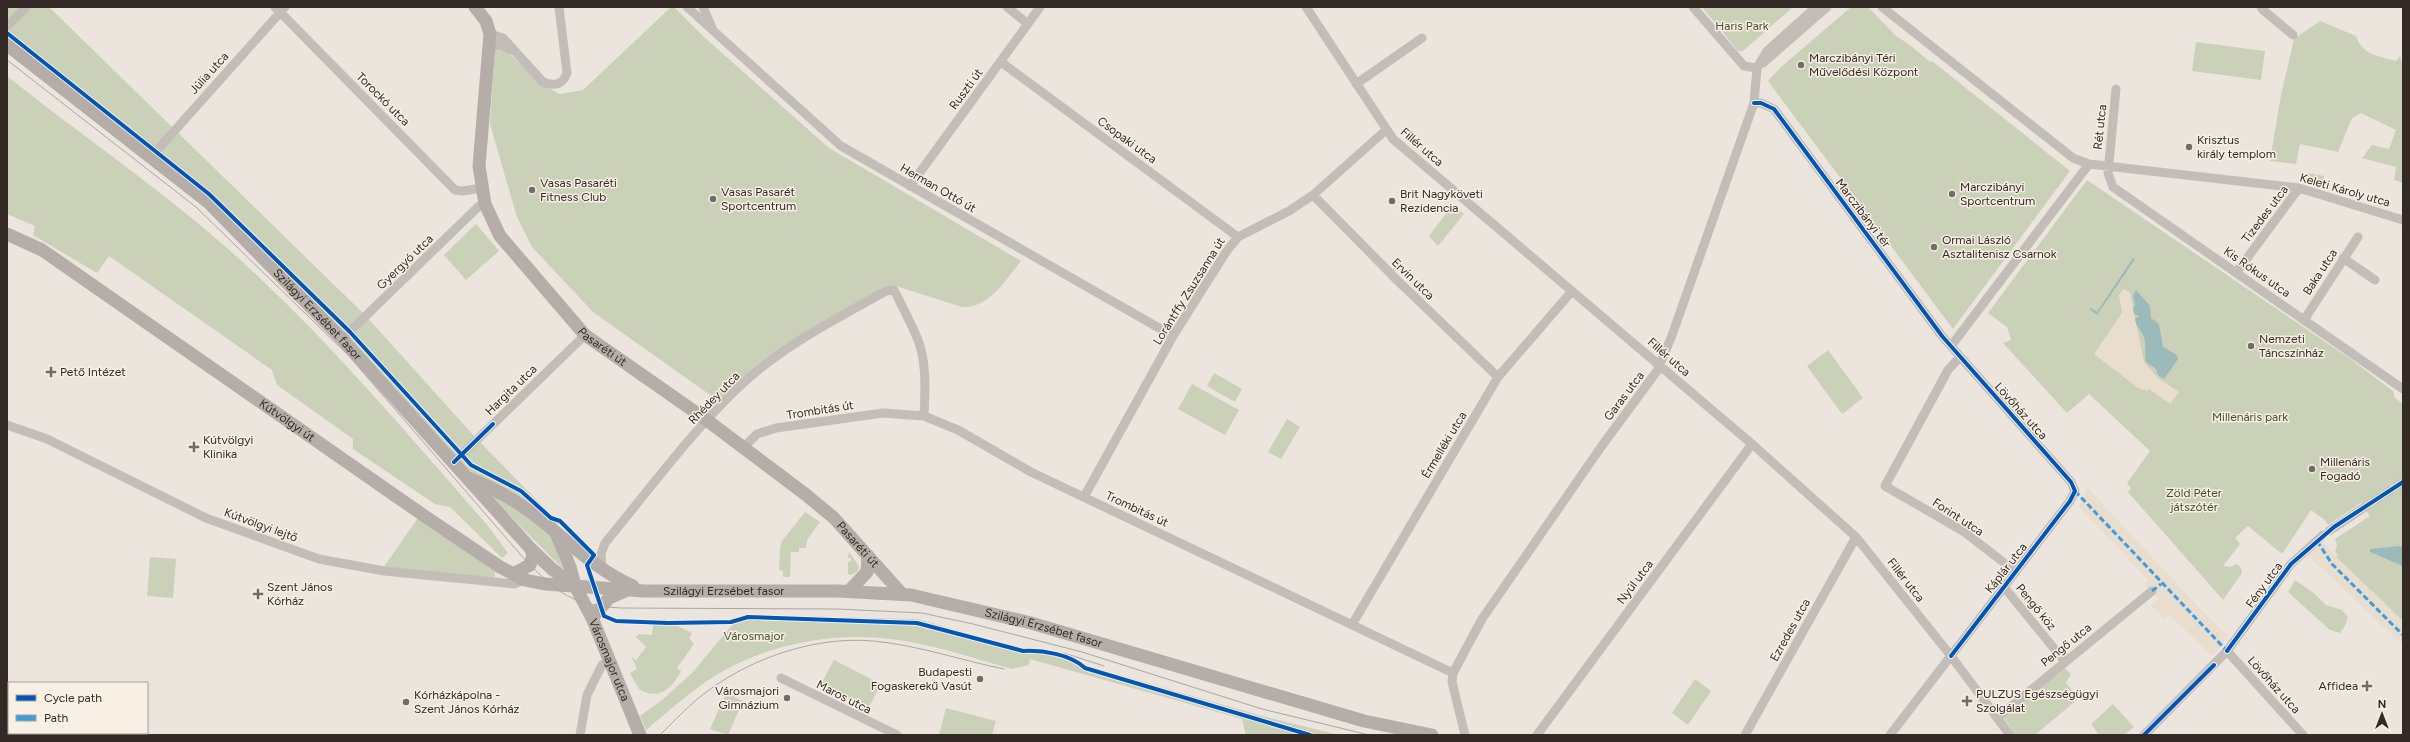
<svg xmlns="http://www.w3.org/2000/svg" width="2410" height="742" viewBox="0 0 2410 742" font-family="Figtree,sans-serif">
<rect width="100%" height="100%" fill="#ebe5de"/>
<!-- green -->
<path fill="#cbd0b9" d="M7,7H49L365,315L475,437L559,523L550,533L563,569L515,521L205,194L32,61L7,38Z
M671,7H674L704,37L829,148L1021,261C1006,279 990,308 962,307L896,286L888,287L826,320L720,402L593,312L532,247L517,217L490,124L495,50L508,52L541,84L560,94L583,90Z
M1702,7H1793L1743,51H1738Z
M1851,7H1868L1896,36L1910,45L1930,62L1932,61L2070,171L1953,329L1768,81L1781,67Z
M2320,21L2356,36C2362,55 2379,56 2396,61L2400,56L2403,66V183L2394,180L2396,167L2362,158L2372,145L2389,149L2396,130L2361,113L2352,118L2338,152L2300,144L2296,164L2270,161L2281,95L2294,39Z
M2196,42L2265,51L2261,80L2192,71Z
M7,76C79,134 157,186 227,248C322,332 404,430 488,526L508,553L502,558L450,507L435,504L353,449V439L277,385L272,370L109,256L97,273L33,235L35,226L7,214Z
M2308,173L2324,176L2322,187L2306,183Z
M2087,180L2352,360L2394,392V397L2403,404V621L2336,557L2338,555L2335,552L2337,545L2335,539L2370,516L2361,503L2328,525L2325,520L2311,510L2282,554L2248,526L2235,538L2240,544L2223,566L2230,567L2237,564L2241,568L2242,573L2223,600L2128,492L2131,488L2127,483L2150,451L2089,394L2067,413L2003,343L2011,340L2007,327L1988,313Z
M1453,205L1464,214L1438,246L1429,236C1437,225 1444,216 1453,205Z
M476,224L499,251L466,280L444,255Z
M1828,350L1863,398L1842,414L1807,366Z
M1214,373L1242,389L1235,402L1207,386Z
M1192,384L1239,410L1225,435L1178,409Z
M1287,419L1300,427L1281,459L1268,452Z
M805,512L820,522L807,540L806,548H799V552H791L790,577H783V571L779,570L780,548L782,541Z
M418,518L495,572V578L383,568Z
M849,552L859,566L857,572L851,575L848,574V562L851,561V558H848Z
M150,557L176,559L173,598L147,596Z
M2295,580L2315,594L2326,605L2342,610L2348,617L2345,626L2340,633L2330,630L2288,592Z
M752,615L918,619L1025,650L1026,648L1262,716L1339,735H1246L1242,719L1030,659L1029,665L1012,669C973,658 932,644 891,639C835,632 773,643 723,671C695,687 671,709 646,730L640,716L662,700L692,673L733,624Z
M653,625H675L692,633L689,638L694,644L677,668L681,671C672,689 658,701 639,689L630,673L637,669L631,656L636,660L646,647L636,637L639,634L652,635Z
M834,660L881,684L868,709L821,684Z
M2059,669H2066L2071,674L2066,683L2079,698L2035,735H2016L2004,718Z
M1695,679L1711,691L1688,725L1672,713Z
M726,693L743,701L728,735L710,729Z
M2113,704L2134,727L2124,735H2099L2091,724Z
M946,708L996,721L992,735H939Z"/>
<!-- plaza -->
<path fill="#e9ddce" d="M2123,289L2130,292L2144,362L2158,378L2179,392L2170,404L2149,389L2147,391L2138,388L2094,354L2122,313L2119,295Z
M2087,487L2203,612L2225,633H2230L2213,656L2169,615L2165,619L2151,606L2159,598L2144,585L2148,580L2079,507Z
M2320,538L2336,557L2403,621V645L2304,552Z"/>
<!-- water -->
<path fill="#9bbaba" d="M2133,258L2135,259L2097,315L2089,309L2091,308L2097,312Z
M2136,290L2150,306L2151,318L2159,324L2163,347L2177,355L2178,359L2164,379L2158,375L2156,369L2146,362C2144,353 2147,343 2143,335C2141,329 2136,328 2135,319L2139,316L2134,314L2133,308L2135,305L2133,296Z
M2399,546L2403,548V566L2370,552V549Z"/>
<g fill="none" stroke-linecap="round" stroke-linejoin="round">
<!-- street-tunnel -->
<path stroke="#c6c0b9" stroke-width="9" stroke-dasharray="9 4.5" stroke-linecap="butt" d="M2362,509L2403,482"/>
<!-- street -->
<path stroke="#c3bdb8" stroke-width="9" d="M275,7L455,190L463,191L481,188
M687,7L841,146L1173,336
M703,7L712,28
M1007,7L1028,24
M1306,7L1393,139L1752,444L1856,537L1951,656L2010,735
M1693,7L1744,66L1757,68
M1882,7L2073,158L2089,164L2299,188L2403,220
M2261,7L2262,9L2293,35
M7,26L26,7
M490,34L503,38L543,82C555,87 563,84 567,73L559,7
M490,45L502,46L512,50
M1001,62L1238,237
M1763,63L1827,7
M1356,84L1422,38
M2116,89L2108,173L2113,187L2403,389
M1754,103H1761L1774,109L1942,336L2071,482L2075,491L2070,501L1890,735
M152,156L285,7
M910,186L1040,7
M1313,195L1397,280L1498,377
M2343,258L2375,280
M2236,273L2299,188
M2304,320L2358,237
M342,339L479,206L485,204
M1951,346L2089,164
M1960,357L1948,370L1885,486L1963,531L2016,572
M7,425L47,439L206,518L319,559L384,571L514,584L525,580
M744,447L757,434L776,428L883,413L924,416L958,430L1031,472L1453,673
M454,462L585,335
M1084,497L1173,336L1226,252L1238,237L1289,211L1313,195L1386,130
M2329,531L2362,509
M602,570L601,554L605,543C649,490 691,432 741,385C784,345 836,319 886,291L894,290C902,306 911,323 918,340C927,363 925,392 924,416
M2004,587L2065,662
M1353,623L1498,377L1572,291
M2227,651L2303,735
M781,678L897,735
M1997,718L2152,591
M580,735L587,695L602,665L609,662
M1465,735L1452,682L1453,673L1482,619L1601,447L1657,371L1671,338L1754,103L1757,68L1767,51L1816,7
M1537,735L1752,444
M1745,735L1856,537
M2144,735L2227,651L2291,564L2323,535"/>
<!-- secondary -->
<g stroke="#b4ada8" stroke-width="13">
<path id="s1" d="M475,7L486,21L490,34L479,166L485,204L500,236L585,335L708,421L805,494L834,518L902,594"/>
<path id="s2" d="M7,45L209,203L342,339L531,549L552,569L575,586"/>
<path id="s3" d="M7,234L42,250L423,515L500,567L525,580L545,584L644,591H838L911,595L1031,623L1364,721L1432,735"/>
<path d="M471,479C490,487 508,496 525,508C562,534 591,568 633,586"/>
<path id="s4" d="M556,533L570,567L575,586L592,618L640,735"/>
<path d="M513,574L530,565L533,556L531,549"/>
<path d="M849,591L867,572L868,556"/>
<path d="M592,618L609,598L627,590"/>
</g>
<!-- tram -->
<path stroke="#aba6a2" stroke-width="1" d="M7,60L196,207L349,356L526,561C559,594 572,605 620,608L837,609L922,613L973,624L1082,652L1262,709L1369,735
M1064,653L1104,666
M660,735C676,719 691,703 709,690C754,657 817,636 873,641C917,645 960,660 1004,669"/>
<!-- quiet -->
<path stroke="#3e9ce0" stroke-width="3" stroke-dasharray="6 3" stroke-linecap="butt" d="M2075,491L2227,651
M2317,541L2332,564L2403,635
M2152,591L2161,584"/>
<defs>
<path id="cycleway" d="M7,33L209,194L350,332L471,465L521,491L551,518L560,521L594,555L587,565L604,616L616,621L668,623L731,622L748,617L917,623L1023,651C1042,650 1070,654 1085,668L1310,735
M1754,103H1761L1774,109L1942,336L2071,482L2075,491L2070,501L1951,656
M454,462L493,424
M2227,651L2291,564L2334,527L2403,482
M2144,735L2214,665"/>
</defs>
<!-- cycleway casing -->
<use href="#cycleway" stroke="#f8efe5" stroke-width="6"/>
<!-- cycleway -->
<use href="#cycleway" stroke="#0057b8" stroke-width="4"/>
</g>
<!-- markers -->
<g fill="#736b66" stroke="#f8efe5" stroke-width="1.5">
<circle cx="1801" cy="65" r="4"/>
<circle cx="2189" cy="147" r="4"/>
<circle cx="532" cy="190" r="4"/>
<circle cx="1952" cy="194" r="4"/>
<circle cx="713" cy="199" r="4"/>
<circle cx="1392" cy="201" r="4"/>
<circle cx="1934" cy="247" r="4"/>
<circle cx="2251" cy="346" r="4"/>
<path d="M49 366h4v4h4v4h-4v4h-4v-4h-4v-4h4z"/>
<path d="M192 441h4v4h4v4h-4v4h-4v-4h-4v-4h4z"/>
<circle cx="2312" cy="469" r="4"/>
<path d="M256 588h4v4h4v4h-4v4h-4v-4h-4v-4h4z"/>
<circle cx="980" cy="679" r="4"/>
<path d="M2365 680h4v4h4v4h-4v4h-4v-4h-4v-4h4z"/>
<circle cx="787" cy="698" r="4"/>
<path d="M1965 695h4v4h4v4h-4v4h-4v-4h-4v-4h4z"/>
<circle cx="406" cy="702" r="4"/>
</g>
<g text-anchor="middle" stroke-width="3" stroke-linejoin="round" paint-order="stroke">
<!-- park labels -->
<g font-size="12" fill="#42502b" stroke="#f8efe5">
<text x="1742" y="30">Haris Park</text>
<text x="2250" y="421">Millenáris park</text>
<text x="2194" y="497">Zöld Péter<tspan x="2194" dy="14">játszótér</tspan></text>
<text x="754" y="640">Városmajor</text>
</g>
<!-- poi labels -->
<g font-size="12" fill="#332a26" stroke="#f8efe5" text-anchor="start">
<text x="1809" y="62">Marczibányi Téri<tspan x="1809" dy="14">Művelődési Központ</tspan></text>
<text x="2197" y="144">Krisztus<tspan x="2197" dy="14">király templom</tspan></text>
<text x="540" y="187">Vasas Pasaréti<tspan x="540" dy="14">Fitness Club</tspan></text>
<text x="1960" y="191">Marczibányi<tspan x="1960" dy="14">Sportcentrum</tspan></text>
<text x="721" y="196">Vasas Pasarét<tspan x="721" dy="14">Sportcentrum</tspan></text>
<text x="1400" y="198">Brit Nagyköveti<tspan x="1400" dy="14">Rezidencia</tspan></text>
<text x="1942" y="244">Ormai László<tspan x="1942" dy="14">Asztalitenisz Csarnok</tspan></text>
<text x="2259" y="343">Nemzeti<tspan x="2259" dy="14">Táncszínház</tspan></text>
<text x="60" y="376">Pető Intézet</text>
<text x="203" y="444">Kútvölgyi<tspan x="203" dy="14">Klinika</tspan></text>
<text x="2320" y="466">Millenáris<tspan x="2320" dy="14">Fogadó</tspan></text>
<text x="267" y="591">Szent János<tspan x="267" dy="14">Kórház</tspan></text>
<text x="972" y="676" text-anchor="end">Budapesti<tspan x="972" dy="14">Fogaskerekű Vasút</tspan></text>
<text x="2358" y="690" text-anchor="end">Affidea</text>
<text x="779" y="695" text-anchor="end">Városmajori<tspan x="779" dy="14">Gimnázium</tspan></text>
<text x="1976" y="698">PULZUS Egészségügyi<tspan x="1976" dy="14">Szolgálat</tspan></text>
<text x="414" y="699">Kórházkápolna -<tspan x="414" dy="14">Szent János Kórház</tspan></text>
</g>
<!-- street labels -->
<g font-size="12" fill="#332a26" stroke="#f8efe5">
<text transform="translate(209 73) rotate(-48)" y="4">Júlia utca</text>
<text transform="translate(966 89) rotate(-54)" y="4">Ruszti út</text>
<text transform="translate(383 99) rotate(45)" y="4">Torockó utca</text>
<text transform="translate(2100 127) rotate(-84)" y="4">Rét utca</text>
<text transform="translate(1127 140) rotate(36)" y="4">Csopaki utca</text>
<text transform="translate(1422 147) rotate(41)" y="4">Fillér utca</text>
<text transform="translate(938 188) rotate(30)" y="4">Herman Ottó út</text>
<text transform="translate(2345 190) rotate(16)" y="4">Keleti Károly utca</text>
<text transform="translate(1863 213) rotate(53)" y="4">Marczibányi tér</text>
<text transform="translate(2265 214) rotate(-53)" y="4">Tizedes utca</text>
<text transform="translate(405 262) rotate(-44)" y="4">Gyergyó utca</text>
<text transform="translate(2257 272) rotate(35)" y="4">Kis Rókus utca</text>
<text transform="translate(2320 272) rotate(-57)" y="4">Baka utca</text>
<text transform="translate(1413 279) rotate(44)" y="4">Ervin utca</text>
<text transform="translate(1189 291) rotate(-58)" y="4">Lorántffy Zsuzsanna út</text>
<text dy="4" stroke="none"><textPath href="#s2" startOffset="412">Szilágyi Erzsébet fasor</textPath></text>
<text dy="4" stroke="none"><textPath href="#s1" startOffset="389">Pasaréti út</textPath></text>
<text transform="translate(1669 357) rotate(41)" y="4">Fillér utca</text>
<text transform="translate(511 390) rotate(-44)" y="4">Hargita utca</text>
<text transform="translate(1624 396) rotate(-53)" y="4">Garas utca</text>
<text transform="translate(714 398) rotate(-46)" y="4">Rhédey utca</text>
<text transform="translate(820 410) rotate(-9)" y="4">Trombitás út</text>
<text transform="translate(2021 411) rotate(48)" y="4">Lövőház utca</text>
<text dy="4" stroke="none"><textPath href="#s3" startOffset="337">Kútvölgyi út</textPath></text>
<text transform="translate(1444 445) rotate(-59)" y="4">Érmelléki utca</text>
<text transform="translate(1137 509) rotate(25)" y="4">Trombitás út</text>
<text transform="translate(1958 517) rotate(33)" y="4">Forint utca</text>
<text transform="translate(261 525) rotate(20)" y="4">Kútvölgyi lejtő</text>
<text dy="4" stroke="none"><textPath href="#s1" startOffset="713">Pasaréti út</textPath></text>
<text transform="translate(2006 568) rotate(-52)" y="4">Káplár utca</text>
<text transform="translate(1906 580) rotate(52)" y="4">Fillér utca</text>
<text transform="translate(1635 582) rotate(-53)" y="4">Nyúl utca</text>
<text transform="translate(2264 585) rotate(-54)" y="4">Fény utca</text>
<text dy="4" stroke="none"><textPath href="#s3" startOffset="823">Szilágyi Erzsébet fasor</textPath></text>
<text transform="translate(2036 607) rotate(51)" y="4">Pengő köz</text>
<text dy="4" stroke="none"><textPath href="#s3" startOffset="1147">Szilágyi Erzsébet fasor</textPath></text>
<text transform="translate(1790 630) rotate(-61)" y="4">Ezredes utca</text>
<text transform="translate(2066 645) rotate(-39)" y="4">Pengő utca</text>
<text dy="4" stroke="none"><textPath href="#s4" startOffset="138">Városmajor utca</textPath></text>
<text transform="translate(2274 685) rotate(48)" y="4">Lövőház utca</text>
<text transform="translate(844 697) rotate(27)" y="4">Maros utca</text>
</g>
</g>
<!-- border -->
<rect width="2410" height="742" fill="none" stroke="#332a26" stroke-width="16"/>
<!-- legend -->
<rect x="8" y="682" width="140" height="52" fill="#f8efe5" stroke="#a9a099"/>
<rect x="16" y="695" width="20" height="6" fill="#0057b8" stroke="#a9a099"/>
<text x="44" y="702" font-size="12" fill="#332a26">Cycle path</text>
<rect x="16" y="715" width="20" height="6" fill="#3e9ce0" stroke="#a9a099"/>
<text x="44" y="722" font-size="12" fill="#332a26">Path</text>
<!-- north arrow -->
<g transform="translate(2382 714)" stroke="#f8efe5" stroke-width="3" paint-order="stroke">
<path d="M0-3L7 15L0 10L-7 15Z" fill="#332a26"/>
<text y="-6" font-size="11" font-weight="bold" text-anchor="middle" fill="#332a26">N</text>
</g>
</svg>
